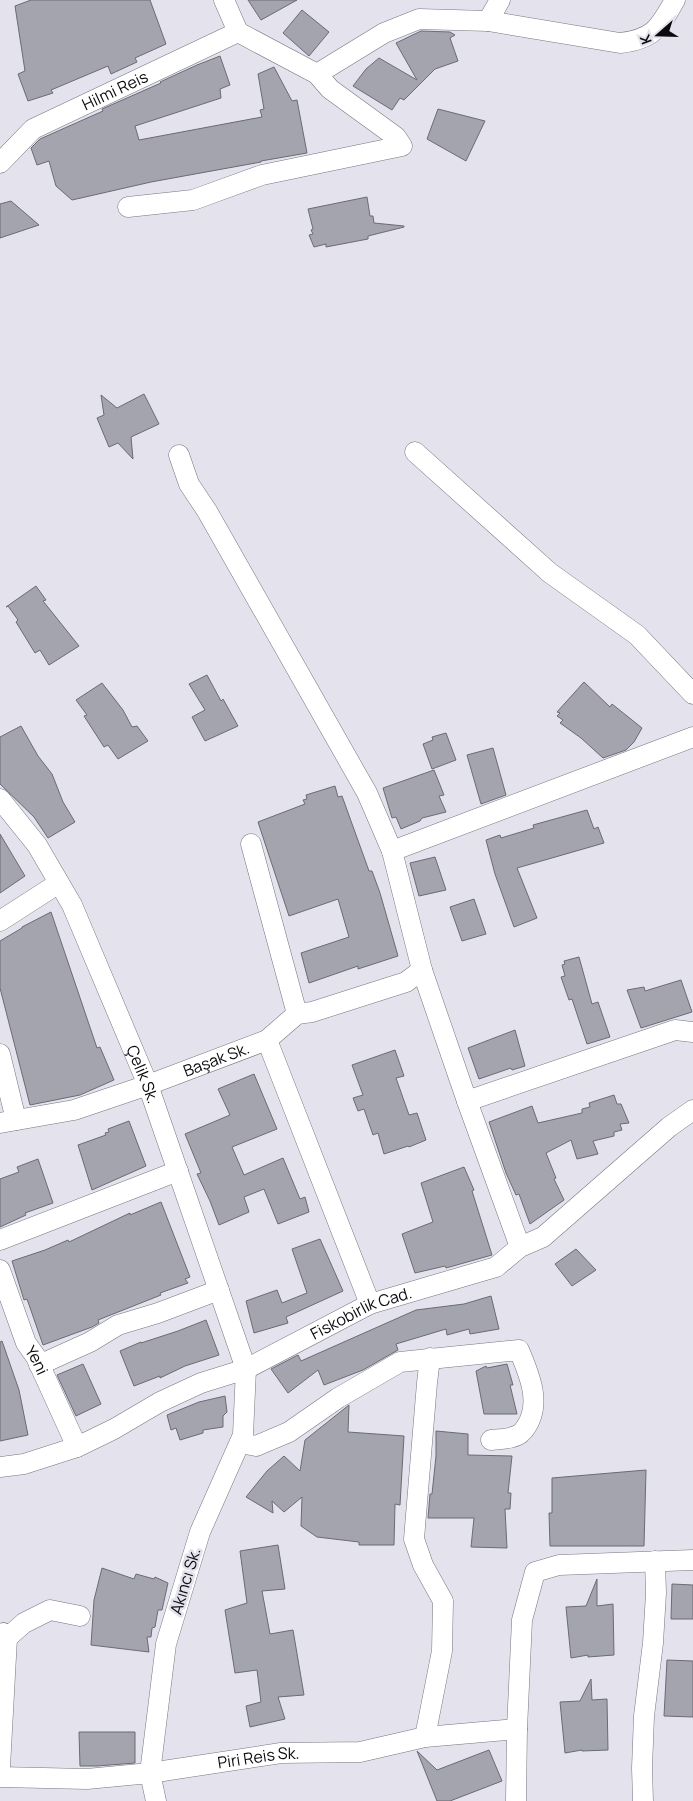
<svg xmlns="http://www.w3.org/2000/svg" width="693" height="1801" viewBox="0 0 693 1801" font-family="Manrope,sans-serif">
<rect width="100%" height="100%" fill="#e3e2ed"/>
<!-- building -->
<path fill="#a4a4ae" stroke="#6b6b74" d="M31,0H150L166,44L135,58L137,62L111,74L108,66L51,90L53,93L28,101L18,74L25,71L15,6Z
M248,0H297L261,20Z
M302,10L329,32L309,56L283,33Z
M421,31L450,32L455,35L450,38L458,61L435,69L404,100L400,98L392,110L353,86L366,69L379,58L417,80L396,43Z
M220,56L230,85L220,89L221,98L135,126L139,140L262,117L260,110L264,109L258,74L274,67L292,101L297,100L307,153L261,161V162L151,182L72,200L56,186L49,161L37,165L31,148L40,139L103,111L102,109L161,83L160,82L197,65Z
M438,109L485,121L466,161L427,139Z
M367,197L370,216H373L374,223L404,226V227L368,236V239L326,247V244L314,247L309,235L313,234L311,230L313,229L308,209Z
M11,201L39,225L0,238V204Z
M144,394L159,424L131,437L133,459L118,443L109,447L97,418L104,415L101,395L117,408Z
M36,586L46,600L43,601L79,646L49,665L40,650L35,653L16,622L18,620L8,606L6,607Z
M207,675L221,701L223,699L238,726L205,741L192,717L205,710L189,684Z
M584,682L610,707L612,704L642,728L634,742L626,750L603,758L581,738L560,723L563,720L557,716L560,713L557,712Z
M102,683L123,710L132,727L137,726L148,741L118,759L108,745L104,747L84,716L87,715L76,700Z
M21,726L38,756L52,774L63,802L75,822L48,838L34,817L0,784V737Z
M446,733L456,760L432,769L423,744L433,740L432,737Z
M493,748L506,795L481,804L467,755Z
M434,770L444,795L439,796L446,812L422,818L420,821L401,829L396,817L392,818L383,788Z
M335,786L338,797L342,796L369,871H372L380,893L398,956L358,969V966L309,983L301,953L349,937L338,899L289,916L258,822L305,804L303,800L307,799L306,795Z
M587,810L594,829L598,827L604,843L517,868L537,918L514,927L495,874L486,840L500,835L501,838L534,828L533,825Z
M0,834L25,876L0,893Z
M435,857L446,890L419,896L410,863Z
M474,899L486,934L462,941L450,907Z
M51,912L97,1048L100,1047L114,1080L80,1095L30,1105L0,988V941L22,928V927Z
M579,957L592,1004L598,1002L610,1037L587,1044L572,999L569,1000L561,977L565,976L562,965L565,964L564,961Z
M681,980L692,1012L641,1028L627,990L644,987L645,991Z
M515,1030L525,1066L512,1070L511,1068L479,1079L468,1048Z
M395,1050L404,1076L396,1078L409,1115L417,1113L426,1140L409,1147L408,1146L384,1154L378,1133L373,1135L364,1109L358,1111L353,1098L363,1095L352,1065Z
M254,1074L277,1129L232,1147L244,1175L283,1158L300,1199L305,1197L309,1212L278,1224L264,1189L244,1197L249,1212L219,1225L210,1201L197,1174L201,1173L185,1134L230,1115L218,1089Z
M614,1095L617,1104H621L629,1123L620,1124L622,1130L614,1132V1136L593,1141L598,1154L577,1159L571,1140L546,1153L556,1178L554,1179L564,1200L530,1224L519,1194L516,1195L506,1173L489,1122L532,1106L538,1123L582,1113V1109L590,1107L589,1103Z
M129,1121L146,1166L92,1190L78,1145L106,1135L105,1133L109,1132L108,1129Z
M38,1159L53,1203L25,1213L26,1215L0,1227V1179L19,1172L17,1167Z
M464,1167L474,1190L472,1191L492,1255L446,1268L445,1266L415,1273L402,1234L433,1222L421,1183Z
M161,1202L190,1277L185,1279L188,1283L160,1293L161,1295L98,1320L99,1323L92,1327L43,1345L27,1299L24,1300L12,1261L45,1250L68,1240L69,1242L130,1213V1215Z
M320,1239L343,1291L286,1317L288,1323L254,1333L246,1301L277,1290L282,1303L307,1293L292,1249Z
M576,1249L596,1270L572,1286L555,1264Z
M491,1296L499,1329L470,1334L469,1329L447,1335L446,1329L396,1344L398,1350L363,1370L324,1385L318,1370L288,1393L271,1369L298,1355L301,1361L416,1310L464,1304Z
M206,1320L219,1355L185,1366L160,1378V1376L134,1386L120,1351L141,1342V1343L178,1331Z
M2,1341L19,1390L28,1435L0,1441V1342Z
M83,1364L101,1404L76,1416L57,1375Z
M507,1364L513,1385H510L517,1414H484L476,1371L486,1366L487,1368Z
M225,1396L227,1412L223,1416V1427L203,1430V1433L180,1440L176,1428L171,1430L167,1415L199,1402Z
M349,1405L348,1432L404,1436L400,1505L395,1504L394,1545H359V1542L317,1537L301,1526L302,1497L284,1512L272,1501L273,1513L246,1497L267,1471L284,1456L300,1471L305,1440Z
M436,1431L468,1434V1455L512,1456L508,1493H511L510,1509H505L507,1548L471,1547L474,1518H428L430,1494H432L436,1456Z
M646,1470L644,1546H550L549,1513H552V1478Z
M278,1545L285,1589L262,1591L270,1634L293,1630L304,1695L278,1697L285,1719L250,1727L246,1706L261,1702L257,1670L235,1673L225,1610L247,1603L240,1551Z
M102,1568L134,1579L136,1574L154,1579L155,1577L168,1583L162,1610H158L155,1627L152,1628L151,1637H147L149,1652L91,1645L94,1600Z
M597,1579V1606L613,1604L614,1655L588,1657V1655L571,1658L566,1607L586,1606Z
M672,1584L693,1585V1619H671Z
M667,1660L693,1661V1717L664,1716Z
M591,1679L592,1700L607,1699L608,1750L582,1751V1750L565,1753L560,1702L580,1701Z
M79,1732H135V1763L97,1766H80Z
M489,1750L502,1781L450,1801H437L417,1751L437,1770Z"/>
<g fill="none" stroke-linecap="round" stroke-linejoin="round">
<defs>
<g id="minor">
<path d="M488,21L500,0"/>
<path d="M317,74L384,33L419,19L488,21L620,43C654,39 659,28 675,0"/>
<path id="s1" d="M0,163L33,129L238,32"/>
<path d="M128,207L193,200L262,175L402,146L396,137L330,89L317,74L238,32L224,0"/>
<path d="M415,452L550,573L637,635L693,694"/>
<path d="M179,455L189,484L207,511L367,793L392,851L422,970L467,1101L520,1247"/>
<path id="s2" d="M0,799L37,845L72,905L148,1085L246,1369L243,1435L200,1532L166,1644L150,1773L156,1801"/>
<path d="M251,844L297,1014"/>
<path d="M392,851L693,737"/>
<path d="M0,921L59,883"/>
<path d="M267,1040L370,1304"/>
<path d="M0,1054L16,1120"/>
<path d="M467,1101L675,1030L693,1032"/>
<path id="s3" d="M0,1123L74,1110L148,1085L267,1040L297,1014L312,1012L406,982L422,970"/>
<path d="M0,1240L178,1171"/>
<path id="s4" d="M0,1270L26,1343L36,1357L77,1447"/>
<path d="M39,1365L90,1342L118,1325L158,1313L219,1290"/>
<path d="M240,1443L256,1446L289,1432L338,1398L400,1362L519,1350C529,1374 542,1403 526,1427C526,1427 522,1433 521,1433C514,1439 500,1439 491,1440"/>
<path id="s5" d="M0,1467L24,1464L77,1447L114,1429L160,1402L201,1383L246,1369L370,1304L496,1267L520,1247L543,1237L669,1127L693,1110"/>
<path d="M0,1634L3,1633L7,1638L0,1767"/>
<path d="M7,1638L24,1623L50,1610L80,1616"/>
<path d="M425,1737L442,1651L443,1601L423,1565L414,1539L427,1383L430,1358"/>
<path id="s6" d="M0,1777L87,1779L150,1773L281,1753L360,1752L425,1737L517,1729"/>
<path d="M516,1801L517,1729L522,1620L535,1572L559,1565L693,1560"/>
<path d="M643,1801L642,1768L644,1716L653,1643L656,1593L655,1561"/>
</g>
</defs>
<!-- minor casing -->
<use href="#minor" stroke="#767680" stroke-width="21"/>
<!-- minor -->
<use href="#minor" stroke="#fff" stroke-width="20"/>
</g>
<g text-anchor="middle" stroke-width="5" stroke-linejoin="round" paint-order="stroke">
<!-- street labels -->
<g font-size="16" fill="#0b0b0f" stroke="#e3e2ed">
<text dy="6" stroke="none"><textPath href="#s1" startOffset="138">Hilmi Reis</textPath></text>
<text dy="6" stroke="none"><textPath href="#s3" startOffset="226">Başak Sk.</textPath></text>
<text dy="6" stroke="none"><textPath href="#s2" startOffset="312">Çelik Sk.</textPath></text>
<text dy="6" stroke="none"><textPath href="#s5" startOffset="395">Fiskobirlik Cad.</textPath></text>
<text dy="6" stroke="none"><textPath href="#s4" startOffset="98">Yeni</textPath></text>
<text transform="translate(185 1581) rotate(-73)" y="6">Akıncı Sk.</text>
<text dy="6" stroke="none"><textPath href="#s6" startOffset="260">Piri Reis Sk.</textPath></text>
</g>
</g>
<!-- north arrow -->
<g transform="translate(658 35) rotate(250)" stroke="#e3e2ed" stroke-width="4" paint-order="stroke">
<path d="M0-4L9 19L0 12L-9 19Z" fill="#0b0b0f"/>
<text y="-8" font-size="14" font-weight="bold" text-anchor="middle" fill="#0b0b0f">K</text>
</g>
</svg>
